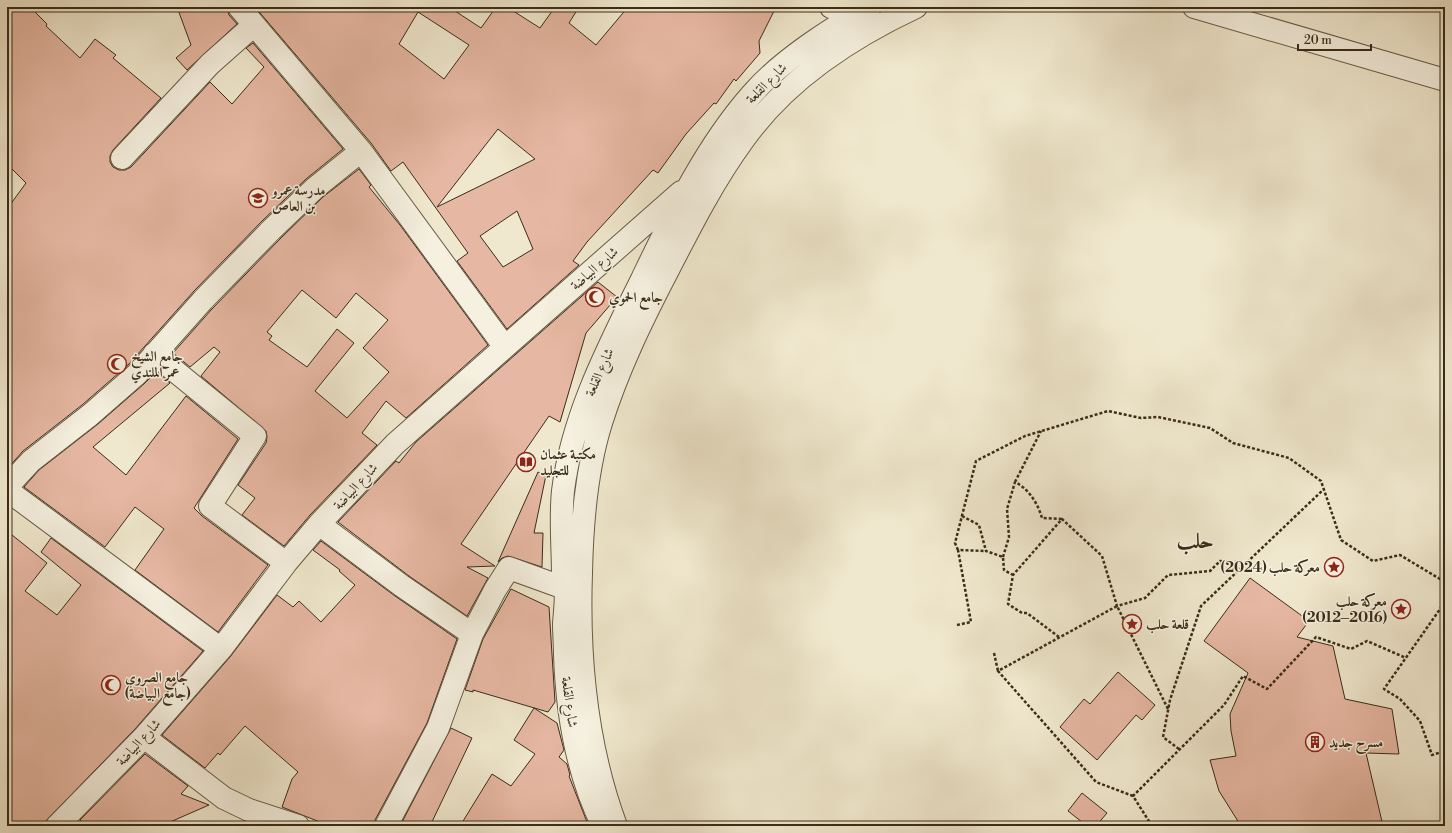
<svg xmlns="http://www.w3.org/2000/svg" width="1452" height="833" viewBox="0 0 1452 833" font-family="'Libre Bodoni',Amiri,serif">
<rect width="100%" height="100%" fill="#f0e8ce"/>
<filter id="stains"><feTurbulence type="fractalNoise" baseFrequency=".005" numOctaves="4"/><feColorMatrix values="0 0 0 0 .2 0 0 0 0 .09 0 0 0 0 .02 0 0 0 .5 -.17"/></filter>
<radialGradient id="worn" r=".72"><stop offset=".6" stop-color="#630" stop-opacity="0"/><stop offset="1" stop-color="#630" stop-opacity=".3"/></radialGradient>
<!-- building -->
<path fill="#e6b7a2" stroke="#3a2c18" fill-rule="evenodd" d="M7,7H30L47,24L46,26L80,58L95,39L116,55L113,58L161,98L113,150L110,156V162L113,167L119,170H125L131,167L210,82L232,104L264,67L246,48L253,43L343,149L306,179L262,221L194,291L128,365L82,405L23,451L7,469V209L26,183L7,164Z
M177,7H227L229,15L237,24L187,70L176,58L191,45Z
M255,7H449L481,28L496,7H507L540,28L555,7H579L569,23L596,45L628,7H776L759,41L760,53L736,81L734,79L716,104L714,103L686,134L658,173L653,170L587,242L573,261L579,265L507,329L457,261L468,253L403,162L391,171L371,143ZM418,12L469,45L444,79L399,44ZM498,129L535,159L437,207ZM517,211L533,249L503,267L480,236Z
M359,169L371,185L369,187L400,225L488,345L406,418L386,401L362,433L377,445L310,515L284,546L242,515L255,498L238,485L266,443L267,437L266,431L201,376L220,352L214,347L190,367L173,353L212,309L280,239L323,197ZM302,290L336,318L356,293L388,320L363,348L389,372L347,418L315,391L354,343L337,329L307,367L269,340L272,336L267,332Z
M598,282L617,297L586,333L560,422L549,416L461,544L495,566L467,567L488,578L467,616L409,576L338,522L396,461L399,463L416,442Z
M156,372L170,383L93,447L126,475L186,396L238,439L194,508L202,516L268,565L218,632L135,570L164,529L135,507L105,547L24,487L39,470L98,424L145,383Z
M538,472L546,475L534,533H543L542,567L508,556L502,558L498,562Z
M7,531L47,563L25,591L57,615L81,585L41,552L51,538L203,651L135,729L41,826H7Z
M321,541L395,596L457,639L427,723L375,820L374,826H330L282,807L292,779L298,772L245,726L220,755L218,753L205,768L162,735L230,657L277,595L293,607L299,601L321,622L355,585L339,571L340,570L313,550Z
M1250,578L1309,621L1297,637L1333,646L1345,699L1392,709L1399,754L1366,753L1383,826H1241L1219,791L1210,760L1236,756L1231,731L1230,714L1248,673L1204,641Z
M511,589L549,607L555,702L548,712L473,690V692L465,690L483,639Z
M1118,672L1155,705L1142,720L1136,715L1097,760L1060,727L1084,699L1090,704Z
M534,708L557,723L564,750L559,757L567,764L570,775L569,776L587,822L576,826H460L492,774L511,786L535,754L514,740Z
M451,728L472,738L430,826H400Z
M145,754L188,786L181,794L209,805L161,826H86L80,820Z
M1082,793L1107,813L1096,826H1087L1068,811Z"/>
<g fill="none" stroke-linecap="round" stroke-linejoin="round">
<defs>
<path id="minor" d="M239,7L361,151L504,346
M831,7L853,16
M1194,7L1445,80
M122,158L210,64L254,25
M154,354L255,436L210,506L286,563
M7,487L31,461L90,415L137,374L203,300L271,230L315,188L361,151
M7,490L221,649
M319,524L402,586L472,634
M144,737L224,798L249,810L298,826
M57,826L144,737L221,649L286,563L319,524L395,444L681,192
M386,826L438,728L472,634L495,590L509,568L567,589
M603,826C577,774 567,712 565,655C565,644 564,634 564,624C565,607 568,592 563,576C563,548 560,519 563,491C572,416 609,346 642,279C673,215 705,147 753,93C781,61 831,28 870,7
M616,826C586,745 578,658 581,573C582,522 586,471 601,423C618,369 642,320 668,270C691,225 714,180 744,139C786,80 852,37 916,7"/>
</defs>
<!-- minor casing -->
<use href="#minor" stroke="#685b46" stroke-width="24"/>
<!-- path -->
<path stroke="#3a2c18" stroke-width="2.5" stroke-dasharray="3 2" stroke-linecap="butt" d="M1015,482L1041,431
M962,516L979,525L986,551L1003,557L1004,570L1013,575
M958,550L955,543L976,461L1025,436L1108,411L1141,418L1158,417L1210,428L1233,443L1289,458L1321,481L1341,540L1373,561L1400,555L1445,582
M1003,557L1009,537L1007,509L1015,482C1029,489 1038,504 1042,518L1062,519
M1445,602L1384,689L1400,699L1420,721L1432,755L1445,751
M957,625L971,622L958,550L986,551
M1059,637L1027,613H1022L1008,604L1013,575L1062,519L1102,556L1117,606L1145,598L1168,575L1210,571L1220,561L1247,563
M994,653L998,671
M1179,749L1163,737L1170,700L1201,606L1324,489
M1133,796L1096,782L998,671L1117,606L1168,709
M1152,826L1133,796L1224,705L1243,676L1267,689L1316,637L1351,649L1367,641L1406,658"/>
<!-- minor -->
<use href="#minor" stroke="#f5f0df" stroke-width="22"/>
</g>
<!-- icons -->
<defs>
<symbol id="school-ring" viewBox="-11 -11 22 22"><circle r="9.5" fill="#f5f0df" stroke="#8f2418" stroke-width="1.5"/><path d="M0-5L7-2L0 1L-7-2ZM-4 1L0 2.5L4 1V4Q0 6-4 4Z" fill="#8f2418"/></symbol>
<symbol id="mosque-ring" viewBox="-11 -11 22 22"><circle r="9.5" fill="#f5f0df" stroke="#8f2418" stroke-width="1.5"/><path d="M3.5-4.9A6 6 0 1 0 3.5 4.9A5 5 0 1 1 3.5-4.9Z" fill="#8f2418"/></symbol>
<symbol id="library-ring" viewBox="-11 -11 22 22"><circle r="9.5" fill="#f5f0df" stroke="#8f2418" stroke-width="1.5"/><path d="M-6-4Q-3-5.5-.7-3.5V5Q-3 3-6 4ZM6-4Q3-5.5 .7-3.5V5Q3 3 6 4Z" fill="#8f2418"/></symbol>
<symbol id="sight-ring" viewBox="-11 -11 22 22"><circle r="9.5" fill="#f5f0df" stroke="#8f2418" stroke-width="1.5"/><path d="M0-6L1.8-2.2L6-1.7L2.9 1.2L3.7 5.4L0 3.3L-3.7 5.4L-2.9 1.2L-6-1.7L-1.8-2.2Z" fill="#8f2418"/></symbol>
<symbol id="building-ring" viewBox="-11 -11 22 22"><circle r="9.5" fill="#f5f0df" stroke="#8f2418" stroke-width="1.5"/><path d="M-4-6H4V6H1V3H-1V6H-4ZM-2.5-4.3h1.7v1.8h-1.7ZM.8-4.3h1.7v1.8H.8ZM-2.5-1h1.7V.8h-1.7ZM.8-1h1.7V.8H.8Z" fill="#8f2418"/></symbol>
</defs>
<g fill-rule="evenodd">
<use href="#school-ring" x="247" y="187" width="22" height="22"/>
<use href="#mosque-ring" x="584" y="286" width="22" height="22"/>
<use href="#mosque-ring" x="106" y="353" width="22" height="22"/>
<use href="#library-ring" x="515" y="451" width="22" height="22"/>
<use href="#sight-ring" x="1323" y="556" width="22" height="22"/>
<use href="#sight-ring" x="1390" y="598" width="22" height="22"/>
<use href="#sight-ring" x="1121" y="613" width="22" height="22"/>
<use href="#mosque-ring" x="100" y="674" width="22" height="22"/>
<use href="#building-ring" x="1304" y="731" width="22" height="22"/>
</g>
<g text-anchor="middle" stroke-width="3" stroke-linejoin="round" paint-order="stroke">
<!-- street labels -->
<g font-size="14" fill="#3a2c18" stroke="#f5f0df">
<text transform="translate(766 83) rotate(-45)" y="5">شارع القلعة</text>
<text transform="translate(594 268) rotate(-41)" y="5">شارع البياضة</text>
<text transform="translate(599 372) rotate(-66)" y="5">شارع القلعة</text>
<text transform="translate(355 486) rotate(-47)" y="5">شارع البياضة</text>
<text transform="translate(570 702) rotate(82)" y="5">شارع القلعة</text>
<text transform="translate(138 742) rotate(-47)" y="5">شارع البياضة</text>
</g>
<!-- poi labels -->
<g font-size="14" font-weight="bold" fill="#3a2c18" stroke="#f5f0df" text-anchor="start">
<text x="272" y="195">مدرسة عمرو<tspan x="272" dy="16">بن العاص</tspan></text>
<text x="609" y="302">جامع الحموي</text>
<text x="131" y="361">جامع الشيخ<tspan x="131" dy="16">عمر الملندي</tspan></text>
<text x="540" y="459">مكتبة عثمان<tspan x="540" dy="16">للتجليد</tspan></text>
<text x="1320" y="572" text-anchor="end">معركة حلب (2024)</text>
<text x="1387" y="606" text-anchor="end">معركة حلب<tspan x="1387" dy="16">(2012–2016)</tspan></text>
<text x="1146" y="629">قلعة حلب</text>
<text x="125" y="682">جامع الصروي<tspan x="125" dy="16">(جامع البياضة)</tspan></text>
<text x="1329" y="747">مسرح جديد</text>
</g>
<!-- town labels -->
<g font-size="22" font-weight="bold" fill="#3a2c18" stroke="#f5f0df">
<text x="1195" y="548">حلب</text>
</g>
</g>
<!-- margin -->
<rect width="1452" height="833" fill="none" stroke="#f0e8ce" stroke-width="24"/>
<rect x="8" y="8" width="1436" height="817" fill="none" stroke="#3a2c18" stroke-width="2"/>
<rect x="12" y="12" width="1428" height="809" fill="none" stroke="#3a2c18"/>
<!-- scale -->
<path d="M1298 44v6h73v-6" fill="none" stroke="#3a2c18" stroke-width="2"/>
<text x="1304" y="44" font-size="12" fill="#3a2c18" stroke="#f5f0df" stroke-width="3" paint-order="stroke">20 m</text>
<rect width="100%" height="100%" filter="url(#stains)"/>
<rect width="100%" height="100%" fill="url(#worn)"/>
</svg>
